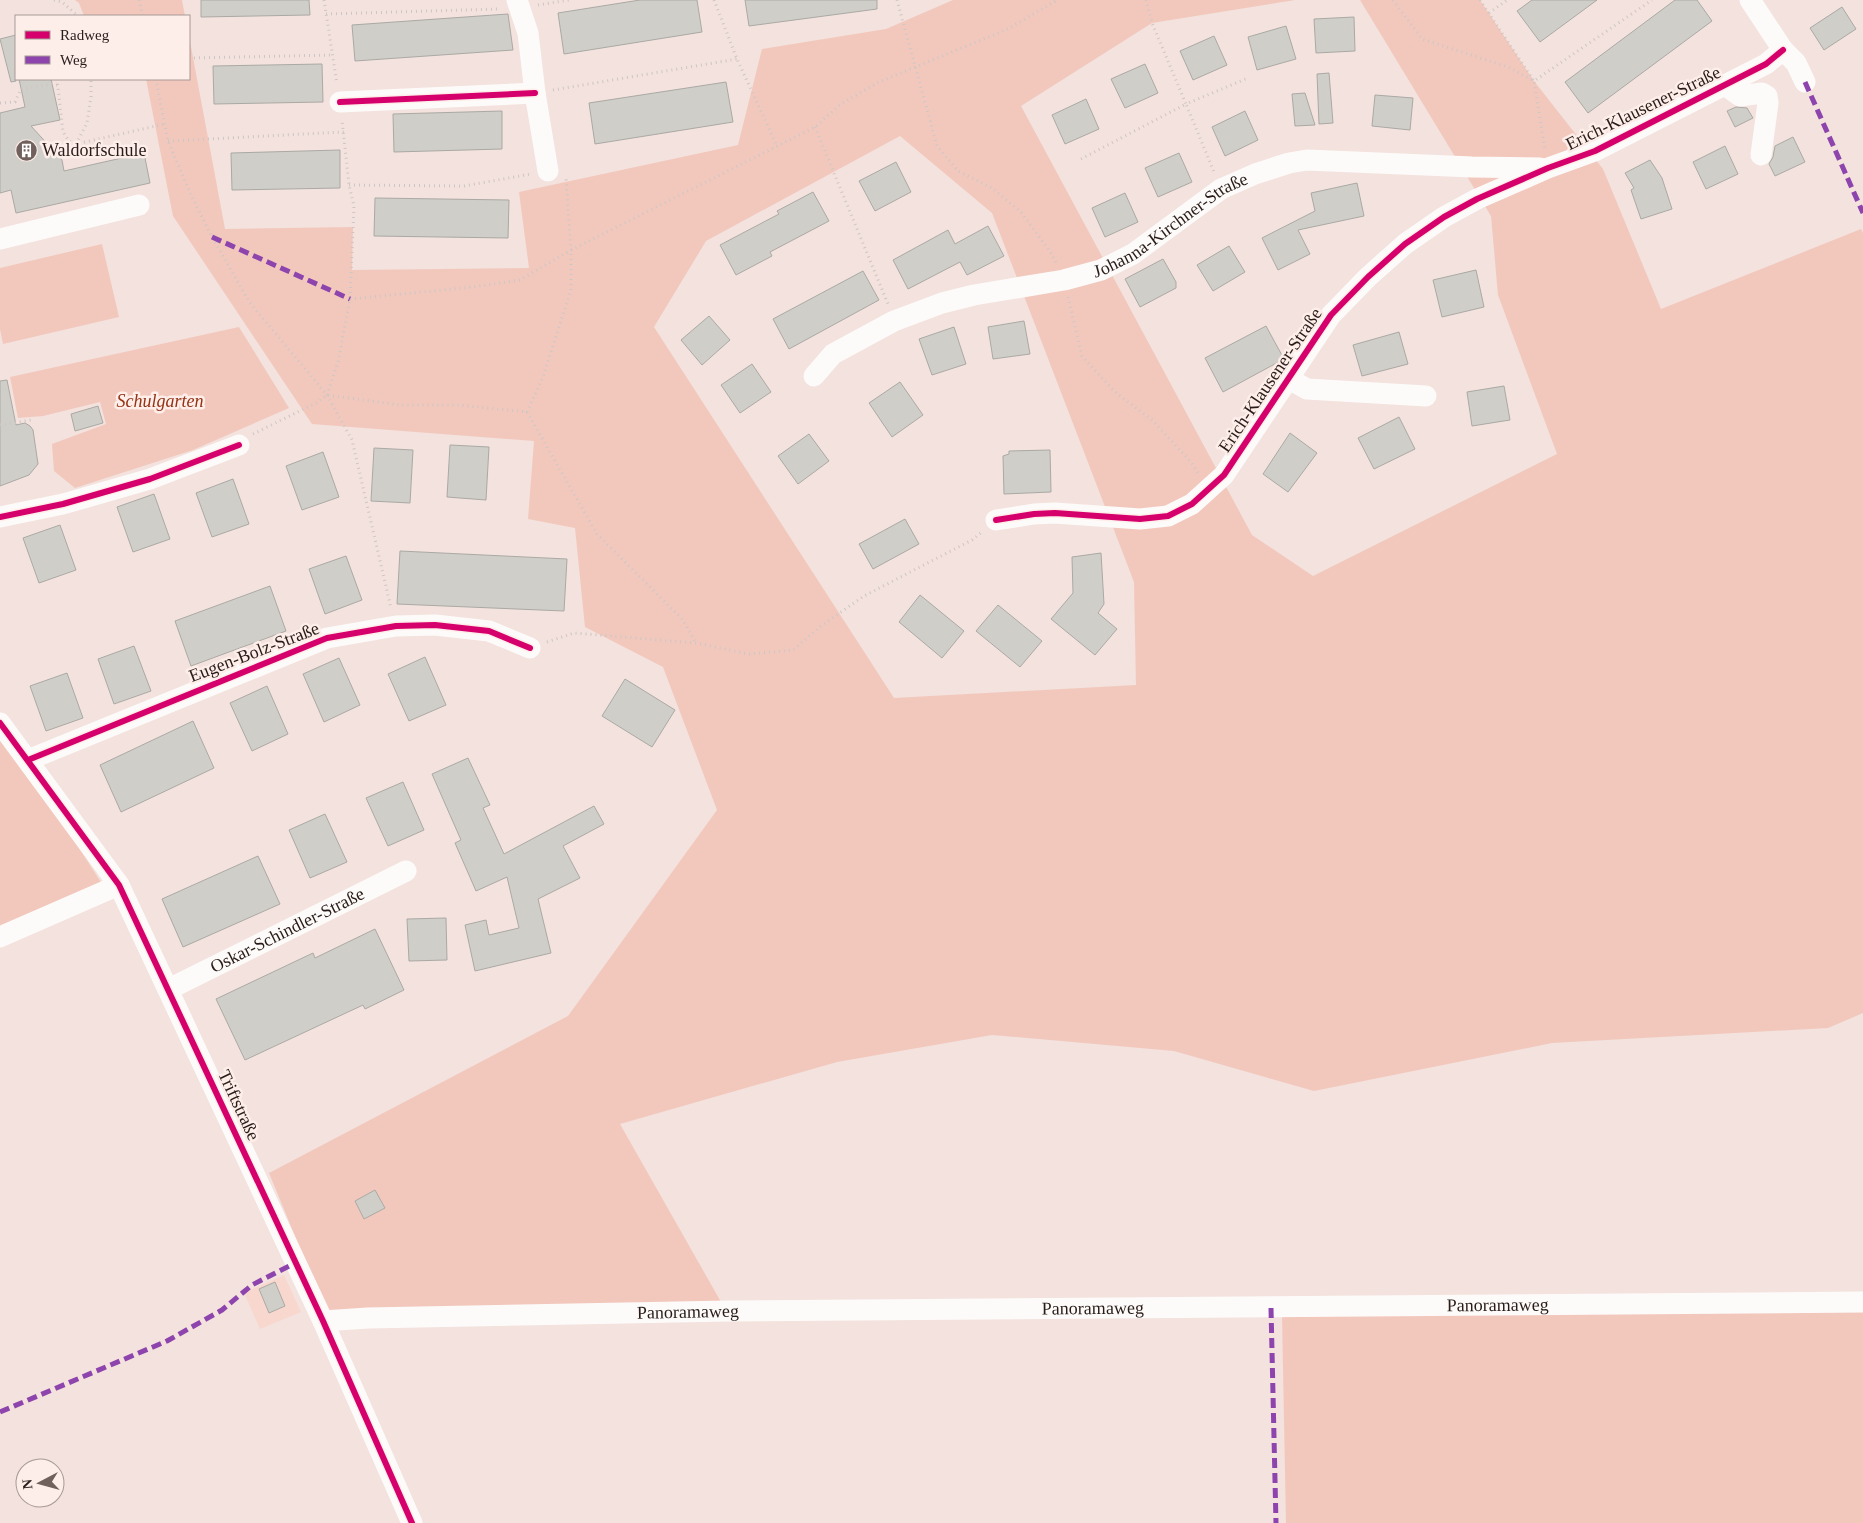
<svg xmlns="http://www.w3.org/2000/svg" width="1863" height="1523" viewBox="0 0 1863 1523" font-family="Georgia,serif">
<rect width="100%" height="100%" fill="#f3e2dd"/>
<!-- built -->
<path fill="#f8d8ce" d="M284,1275L301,1312L260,1329L244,1293Z"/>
<!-- green -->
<path fill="#f2c8bd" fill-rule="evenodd" d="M75,0H182L185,16H84L79,3Z
M953,0H1295L1152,23L1021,106L1252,535L1313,576L1557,454L1498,295L1491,216L1360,0H1480L1534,81L1603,169L1661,309L1861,229L1863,233V1013L1828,1028L1552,1043L1314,1091L1174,1051L992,1035L837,1062L620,1124L721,1302L327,1314L269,1173L568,1016L717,810L663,667L585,627L575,528L528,519L534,441L312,424L173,216L146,79H189V36L225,229L353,227L352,270L529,268L519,192L738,145L762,49L886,29ZM900,136L992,213L1134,582L1136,685L894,698L654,327L706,241Z
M102,244L119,317L3,344L0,329V268Z
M239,327L289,408L193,450L75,488L54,471L52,444L106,424L100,402L43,416L18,418L10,377Z
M0,731L25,763L111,898L0,946Z
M1863,1312V1523H1286L1282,1315Z"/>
<!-- building -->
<path fill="#cfcec8" stroke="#aba9a4" d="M201,0H309L310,15L201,17Z
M640,0H697L702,32L564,54L558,13Z
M745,0H877V9L749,26Z
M1532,0H1597L1540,42L1517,11Z
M1675,0H1697L1712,21L1588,113L1565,82Z
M1842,7L1856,29L1824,50L1810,28Z
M508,14L513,50L355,61L352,25Z
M1354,17L1355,51L1316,53L1314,19Z
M1286,26L1296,59L1257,70L1248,37Z
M16,35V81L11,82L0,39Z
M1214,36L1227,65L1193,80L1180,51Z
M322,64L323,102L214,104L213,66Z
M1145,64L1158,93L1125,108L1111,79Z
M1329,73L1333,123L1319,124L1317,74Z
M19,79H51L60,120L31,126L62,160L64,171L144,153L150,183L16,213L11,190L0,193V113L25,107Z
M726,82L733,122L595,144L589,103Z
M1305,93L1315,125L1295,126L1292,94Z
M1375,95L1413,98L1410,130L1372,126Z
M1086,99L1099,129L1065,144L1052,115Z
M1736,107L1747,108L1753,118L1735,127L1727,111Z
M502,111V149L394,152L393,114Z
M1245,111L1258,140L1225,156L1212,127Z
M1793,137L1805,162L1775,176L1769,164L1773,157L1775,146Z
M1725,146L1738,174L1706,189L1693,162Z
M340,150V188L232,190L231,153Z
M1179,153L1192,182L1158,197L1145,168Z
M1650,160L1662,178L1672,209L1641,219L1631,190L1634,188L1625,173Z
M896,162L911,192L875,211L859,181Z
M1357,183L1364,216L1298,230L1310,254L1278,270L1262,238L1315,211L1311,193Z
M813,192L829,221L770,252L772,256L736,275L720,245L779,214L777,211Z
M1125,193L1138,222L1105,237L1092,208Z
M375,198L509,200L508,238L374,236Z
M988,226L1004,256L967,275L960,262L908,289L893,260L948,230L955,244Z
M1229,246L1245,272L1213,291L1197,265Z
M1163,259L1176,282V288L1140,307L1125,279Z
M1476,270L1484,307L1442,317L1433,280Z
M863,271L879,300L789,349L773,319Z
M709,316L730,340L702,365L681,340Z
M1024,321L1030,354L993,359L988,327Z
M1266,326L1284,359L1223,392L1205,358Z
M954,327L966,364L932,375L919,339Z
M1399,332L1408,364L1362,376L1353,345Z
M752,364L771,392L740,413L721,385Z
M7,380L16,425L25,423L30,426L33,430L38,464L29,475L0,486V381Z
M900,382L923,415L892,437L869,403Z
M1504,386L1510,420L1472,426L1467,392Z
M98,406L103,423L75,431L71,414Z
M1399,417L1415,449L1374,469L1358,438Z
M1290,433L1317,453L1288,492L1263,474Z
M809,434L829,461L798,484L778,456Z
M450,445L489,447L486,500L447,497Z
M374,448L413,450L410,503L371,501Z
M1050,450L1051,492L1004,494L1003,456L1009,454V451Z
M323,452L339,497L302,510L286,466Z
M233,479L249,524L212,537L196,493Z
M154,494L170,539L133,552L117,507Z
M905,519L919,544L873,569L859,544Z
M60,525L76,570L39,583L23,538Z
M400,551L567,559L564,611L397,604Z
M1101,553L1104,604L1098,613L1117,629L1095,655L1051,619L1073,593L1072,557Z
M346,556L362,600L325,614L309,569Z
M270,586L286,631L191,666L175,621Z
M920,595L964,631L942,658L899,622Z
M998,605L1042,641L1020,667L976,631Z
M134,646L151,691L114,704L98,659Z
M425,657L446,705L409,721L388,674Z
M339,658L360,705L324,722L303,674Z
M67,673L83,718L46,731L30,686Z
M625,679L675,710L652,747L602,716Z
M267,686L288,734L252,751L230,703Z
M193,721L214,768L121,812L100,765Z
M468,758L490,805L483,808L504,854L594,806L604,824L563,846L580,878L538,899L551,953L475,971L465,925L486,920L489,935L519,928L507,877L476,891L455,843L461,840L432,774Z
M403,782L424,830L388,846L366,798Z
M325,814L347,862L310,878L289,830Z
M258,856L280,904L183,947L162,899Z
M446,918L447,960L409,961L407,919Z
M375,929L404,990L365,1009L363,1005L245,1060L216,999L313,953L315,958Z
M375,1190L385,1208L364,1219L355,1201Z
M275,1282L285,1306L269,1313L259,1289Z"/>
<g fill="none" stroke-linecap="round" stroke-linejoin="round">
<!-- path -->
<path stroke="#cec6c4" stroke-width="3" stroke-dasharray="1 4" stroke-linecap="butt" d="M54,0L62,2L78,16
M139,0L143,16
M324,0L337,84
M714,0L737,59L777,146
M897,0L937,146L958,171L992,188L1021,212L1051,253L1056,263
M1146,0L1152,23L1186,104L1248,78
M1393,0L1422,39L1508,67L1534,81L1545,150
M1480,0L1534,81L1652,0
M538,5L569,0
M1489,13L1507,0
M326,14L499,9
M189,58L333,55
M57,79L63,132L69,141L76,144L165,124
M156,79L168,141L191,195L212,237L250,303L327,395L352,440L391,608
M553,90L737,59
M0,103L15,102L21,89L52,84L57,85
M815,127L888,304
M168,141L344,132
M76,144L87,123L91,97V79
M1081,159L1186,104L1214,172
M349,185L464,186L531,174
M1068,297L1082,356L1115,392L1152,420L1191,462L1198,473
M350,299L473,287L520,280L571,250L566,178
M327,395L338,362L350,299L354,206L349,185L342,120
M527,412L543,377L571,290V250L815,127L841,104L879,82L1008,29L1057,0
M0,425L31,420
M253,434L318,402L327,395L400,405H458L527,412L597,534L683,620L696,643
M547,642L574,633L696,643L749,654L793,650L821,626L864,596L972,540L983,531"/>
<!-- minor -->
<g stroke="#fdfbfa" stroke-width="21">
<path d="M517,0L528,33L535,93L548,171"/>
<path d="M1750,0L1783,50L1796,63L1805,82"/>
<path d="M1726,86L1740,96L1762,93L1767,96L1768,103L1761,155"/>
<path d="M340,102L535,93"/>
<path d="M0,239L139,205"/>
<path id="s1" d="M814,376L833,354L894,321L942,303L974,295L1064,280L1101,270L1133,254L1221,189L1255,174L1289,163L1307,160L1472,167L1540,168"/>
<path d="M1289,379L1307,389L1426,396"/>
<path d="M0,517L63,504L150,479L239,445"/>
<path d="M996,520L1034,514L1055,513L1140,519L1168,516L1192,504L1224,475L1331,315L1368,277L1405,244L1444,217L1477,199L1548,168L1595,151L1766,64L1783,50"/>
<path d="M0,723L119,885L323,1321L412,1523"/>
<path d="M28,760L327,638L396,626L435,625L489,631L530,648"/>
<path d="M0,937L119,885"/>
<path id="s2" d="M169,989L406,871"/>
<path id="s3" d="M323,1321L368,1318L729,1311L1863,1302"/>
</g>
<!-- quiet -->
<path stroke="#8e44ad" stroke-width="5" stroke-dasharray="10 5" stroke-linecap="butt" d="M1805,82L1863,213
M212,237L350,299
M1271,1308L1276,1523
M0,1412L167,1341L222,1310L252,1285L295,1263"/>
<defs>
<path id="cycleway" d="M340,102L535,93
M0,517L63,504L150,479L239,445
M996,520L1034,514L1055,513L1140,519L1168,516L1192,504L1224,475L1331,315L1368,277L1405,244L1444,217L1477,199L1548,168L1595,151L1766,64L1783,50
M0,723L119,885L323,1321L412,1523
M28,760L327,638L396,626L435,625L489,631L530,648"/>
</defs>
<!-- cycleway casing -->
<use href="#cycleway" stroke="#fdeeea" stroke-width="9"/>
<!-- cycleway -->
<use href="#cycleway" stroke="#d6006c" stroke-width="6"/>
</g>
<!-- icons -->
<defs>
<symbol id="building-disc" viewBox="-11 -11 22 22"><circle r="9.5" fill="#70615d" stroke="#fdeeea"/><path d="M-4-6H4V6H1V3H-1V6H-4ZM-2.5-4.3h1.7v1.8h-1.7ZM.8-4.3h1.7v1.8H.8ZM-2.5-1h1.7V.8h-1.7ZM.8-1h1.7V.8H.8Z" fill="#fff"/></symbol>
</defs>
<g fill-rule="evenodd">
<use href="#building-disc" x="14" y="138" width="25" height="25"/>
</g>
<g text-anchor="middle" stroke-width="5" stroke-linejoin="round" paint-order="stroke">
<!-- street labels -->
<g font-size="18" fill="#291c18" stroke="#fdeeea">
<text transform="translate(1643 108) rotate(-26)" y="6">Erich-Klausener-Straße</text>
<text dy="6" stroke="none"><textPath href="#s1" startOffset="395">Johanna-Kirchner-Straße</textPath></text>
<text transform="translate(1270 380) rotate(-56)" y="6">Erich-Klausener-Straße</text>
<text transform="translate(254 652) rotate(-21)" y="6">Eugen-Bolz-Straße</text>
<text dy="6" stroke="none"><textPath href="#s2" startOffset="132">Oskar-Schindler-Straße</textPath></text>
<text transform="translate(239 1105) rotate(65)" y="6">Triftstraße</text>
<text dy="6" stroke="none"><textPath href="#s3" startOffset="1175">Panoramaweg</textPath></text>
<text dy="6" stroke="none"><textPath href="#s3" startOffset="770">Panoramaweg</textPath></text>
<text dy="6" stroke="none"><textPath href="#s3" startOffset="365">Panoramaweg</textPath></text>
</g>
<!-- poi labels -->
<g font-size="18" fill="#291c18" stroke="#fdeeea" text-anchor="start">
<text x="42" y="156">Waldorfschule</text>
</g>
<!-- park labels -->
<g font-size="18" font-style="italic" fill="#953114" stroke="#fdeeea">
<text x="160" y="407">Schulgarten</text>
</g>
</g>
<!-- legend -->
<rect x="15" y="15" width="175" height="65" fill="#fdeeea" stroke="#a89a96"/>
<rect x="25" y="31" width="25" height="8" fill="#d6006c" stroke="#a89a96"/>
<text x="60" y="40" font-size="15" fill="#291c18">Radweg</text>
<rect x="25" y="56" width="25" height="8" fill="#8e44ad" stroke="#a89a96"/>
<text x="60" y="65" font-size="15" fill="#291c18">Weg</text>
<!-- north arrow -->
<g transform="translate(40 1483) rotate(264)"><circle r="24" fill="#fdeeea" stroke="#a89a96"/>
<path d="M0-4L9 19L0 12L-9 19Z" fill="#70615d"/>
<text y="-8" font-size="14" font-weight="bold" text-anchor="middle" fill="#291c18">N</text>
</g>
</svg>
